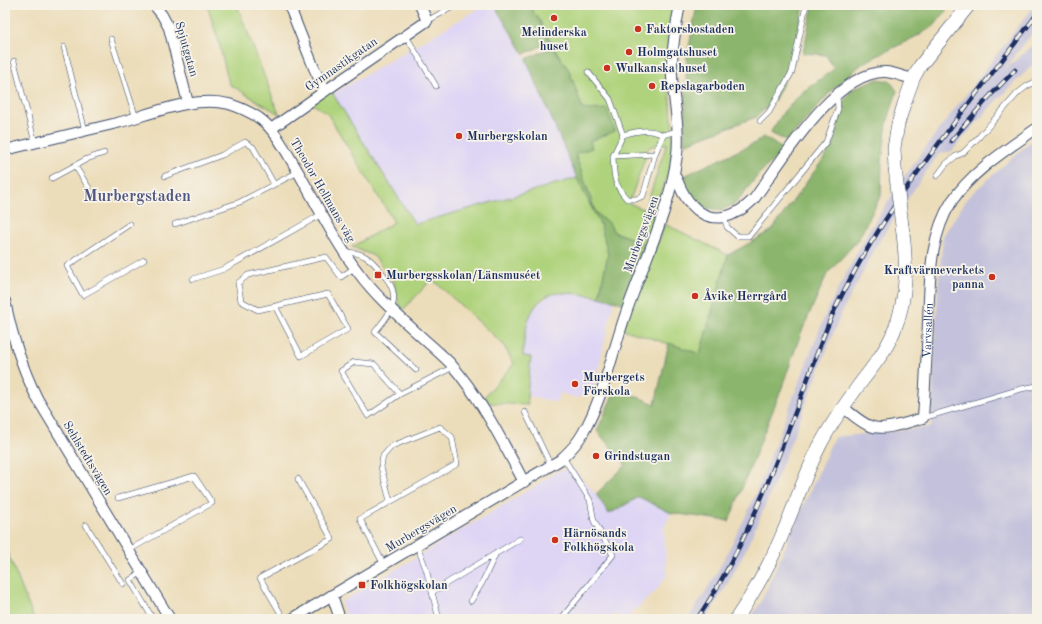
<svg xmlns="http://www.w3.org/2000/svg" width="1042" height="624" viewBox="0 0 1042 624" font-family="'Old Standard TT',serif">
<rect width="100%" height="100%" fill="#f7f3e8"/>
<filter id="ink" filterUnits="userSpaceOnUse"><feTurbulence type="fractalNoise" baseFrequency=".025" numOctaves="2"/><feDisplacementMap in="SourceGraphic" scale="8" xChannelSelector="R" yChannelSelector="G"/><feConvolveMatrix kernelMatrix="1 2 1 2 8 2 1 2 1" color-interpolation-filters="sRGB"/></filter>
<filter id="wash" filterUnits="userSpaceOnUse"><feTurbulence type="fractalNoise" baseFrequency=".012" numOctaves="4" result="noise"/><feDisplacementMap in="SourceGraphic" scale="16" xChannelSelector="R" yChannelSelector="G"/><feGaussianBlur stdDeviation="0.9" result="paint"/><feColorMatrix in="noise" values="0 0 0 0 0 0 0 0 0 0 0 0 0 0 0 0 0 1.4 0 .05"/><feComposite in="paint" operator="in"/></filter>
<g filter="url(#wash)">
<rect width="100%" height="100%" fill="#ecddba"/>
<!-- built -->
<path fill="#ded5f5" d="M485,5H494L526,59L577,178L415,224L333,94Z
M564,293L599,297L614,301L598,371L593,388L578,398L560,393L557,402L527,396L531,357L523,356V340L529,317L539,303L550,295Z
M572,468L596,494L609,514L639,497L671,513L664,528L667,575L654,593L625,619L613,614L608,619H347L341,602L532,488L556,472Z"/>
<!-- industrial -->
<path fill="#c3c1db" d="M1035,5H1037V27L1003,71L1037,42V61L994,103L952,151L939,154L919,182L880,240L841,314L773,488L745,551L727,585L706,619H688L714,578L745,518L760,483L828,308L868,232L907,173L940,128Z
M1037,136V619H748L760,604L834,437L931,427L938,288L943,236L969,196Z"/>
<!-- green -->
<path fill="#afd37c" stroke="#65816d" fill-rule="evenodd" d="M207,5H237L279,114L229,84L219,43Z
M532,5H675L669,35L668,81L673,127L671,163L646,244L614,232L609,223L601,218L595,211L575,154L590,141L615,131L583,110L569,71L553,46L539,19L533,12ZM667,143L645,210L629,203L649,147Z
M331,81L333,94L415,224L577,178L601,226L608,254L599,297C585,295 563,290 549,295C527,305 524,334 523,356L531,357L527,396L528,405L489,403L485,396L514,364L503,344L432,279L404,309L399,305L394,282L374,256L352,247L394,222L327,113L311,103L324,93Z
M665,224L728,255L700,354L622,329Z
M5,546L34,619H5Z"/>
<!-- forest -->
<path fill="#8bb56c" stroke="#537265" d="M494,5H531L533,12L537,16L550,42L524,54Z
M697,5H804L790,70L774,101L756,117L684,144L687,53L689,47Z
M813,5H951L934,26L917,36L863,63L834,88L787,141L770,133L784,111L801,93L834,69L826,55L803,53Z
M553,47L569,70L583,110L607,109L615,131L590,141L592,148L575,154L595,211L601,218L609,223L614,232L646,244L626,304L599,297L608,254L601,226L577,178L526,59Z
M878,79L890,81L897,91L887,123L882,162L881,195L858,240L827,274L801,333L781,390L729,521L671,513L639,497L609,514L596,494L626,465L597,431L616,388L655,404L669,343L700,354L728,255L771,231L833,146L843,103L851,90L864,84Z
M764,137L784,150L759,174L735,204L721,210L706,208L685,187L686,175L755,143Z"/>
</g>
<g filter="url(#ink)">
<g fill="none" stroke-linecap="round" stroke-linejoin="round">
<defs>
<path id="service" d="M427,21L456,5
M406,36L436,86
M111,39L136,118
M64,47L85,131
M14,61L35,143
M588,72L610,99L623,135
M760,121L769,112L792,72L806,5
M655,154L613,156C614,175 613,184 627,199H636L643,196L655,154L663,135L677,131
M613,156L623,135C636,131 649,128 663,135
M75,166L89,188
M165,176L222,155L245,142L253,147L274,184
M937,176L946,164L956,156L963,153L978,138L1018,93L1027,86L1037,81
M52,178L87,159L104,153
M724,217L727,227L737,236H749L826,142L838,109L837,96
M130,224L67,266L83,295L144,260
M175,224L240,202L298,172
M345,253C366,249 378,267 389,282C401,303 388,315 375,332L416,370
M193,279L224,269L322,214
M275,306L301,356L348,329L328,294L258,310L241,301L238,283L248,275L326,257L341,277L354,268
M400,394L374,364L354,362L341,371L368,416L400,394L453,367
M525,412L551,466
M923,418L1021,389L1037,386
M118,498L194,476L212,503L129,550
M86,525L123,584
M417,545L426,569L439,619
M384,565L360,519L457,464L452,437L440,427L392,446L383,456L381,467L390,501
M142,572L130,580L153,619
M432,592L520,539
M471,601L482,583L496,553
M284,619L260,578L332,539L298,479
M561,619L613,555L594,521L590,500L563,457"/>
<g id="minor">
<path d="M154,5L162,15L169,28L188,103"/>
<path d="M289,5L314,68L325,91"/>
<path d="M271,129L325,91L427,21L420,5"/>
<path d="M5,150C42,141 80,132 117,123C151,114 195,95 229,104C239,107 250,112 259,118C276,130 286,152 297,170C316,203 335,242 358,272C377,298 402,319 426,341C434,348 442,355 450,363C481,398 502,441 524,482"/>
<path d="M674,173C679,184 683,197 692,205C712,227 736,217 754,199C781,162 835,70 886,72C895,73 905,77 913,79"/>
<path d="M5,301C12,336 21,366 37,398L170,619"/>
<path id="s1" d="M844,408C852,414 860,422 870,426C883,432 909,422 923,418C925,386 927,354 928,321C930,280 929,237 952,201C973,170 1008,149 1037,128"/>
<path d="M332,595L340,619"/>
<path d="M292,619L560,460C569,452 577,444 583,433C604,396 612,353 626,313C644,261 670,210 677,155C680,129 674,103 672,77C671,52 675,29 680,5"/>
</g>
<path id="tertiary" d="M895,168L894,148L898,124L904,104L913,79L920,66L969,5
M736,619C751,597 764,575 775,551C791,517 802,481 819,447C829,427 843,407 856,389C870,370 885,353 894,331C908,297 907,261 902,226"/>
</defs>
<!-- service casing -->
<use href="#service" stroke="#3a496c" stroke-width="6"/>
<!-- minor casing -->
<use href="#minor" stroke="#3a496c" stroke-width="12"/>
<!-- tertiary casing -->
<use href="#tertiary" stroke="#3a496c" stroke-width="14"/>
<!-- service -->
<use href="#service" stroke="#fff" stroke-width="5"/>
<!-- minor -->
<use href="#minor" stroke="#fff" stroke-width="10"/>
<!-- tertiary -->
<use href="#tertiary" stroke="#fff" stroke-width="13"/>
<defs>
<path id="rail" d="M951,141L988,98L1015,70
M697,619C744,551 772,473 801,397C812,368 822,337 835,309C888,199 965,111 1037,14"/>
</defs>
<!-- rail casing -->
<use href="#rail" stroke="#1b2f5e" stroke-width="4.5"/>
<!-- rail -->
<use href="#rail" stroke="#f7f3e8" stroke-width="3" stroke-dasharray="9" stroke-linecap="butt"/>
<defs>
<path id="tertiary-bridge" d="M895,168L902,226"/>
</defs>
<!-- tertiary-bridge casing -->
<use href="#tertiary-bridge" stroke="#3a496c" stroke-width="14" stroke-linecap="butt"/>
<!-- tertiary-bridge -->
<use href="#tertiary-bridge" stroke="#fff" stroke-width="13"/>
</g>
</g>
<!-- markers -->
<g fill="#c8321e" stroke="#f7f3e8" stroke-width="1.5">
<circle cx="554" cy="18" r="4"/>
<circle cx="638" cy="29" r="4"/>
<circle cx="629" cy="52" r="4"/>
<circle cx="607" cy="68" r="4"/>
<circle cx="652" cy="86" r="4"/>
<circle cx="459" cy="136" r="4"/>
<rect x="374" y="271" width="8" height="8" rx="2"/>
<circle cx="992" cy="277" r="4"/>
<circle cx="695" cy="296" r="4"/>
<circle cx="575" cy="384" r="4"/>
<circle cx="596" cy="456" r="4"/>
<circle cx="555" cy="540" r="4"/>
<rect x="358" y="581" width="8" height="8" rx="2"/>
</g>
<g text-anchor="middle" stroke-width="3.5" stroke-linejoin="round" paint-order="stroke">
<!-- poi labels -->
<g font-size="12" font-weight="bold" fill="#1b2f5e" stroke="#f7f3e8" text-anchor="start">
<text x="646" y="33">Faktorsbostaden</text>
<text x="554" y="36" text-anchor="middle">Melinderska<tspan x="554" dy="14">huset</tspan></text>
<text x="637" y="56">Holmgatshuset</text>
<text x="615" y="72">Wulkanska huset</text>
<text x="660" y="90">Repslagarboden</text>
<text x="467" y="140">Murbergskolan</text>
<text x="984" y="274" text-anchor="end">Kraftvärmeverkets<tspan x="984" dy="14">panna</tspan></text>
<text x="386" y="279">Murbergsskolan/Länsmuséet</text>
<text x="703" y="300">Åvike Herrgård</text>
<text x="583" y="381">Murbergets<tspan x="583" dy="14">Förskola</tspan></text>
<text x="604" y="460">Grindstugan</text>
<text x="563" y="537">Härnösands<tspan x="563" dy="14">Folkhögskola</tspan></text>
<text x="370" y="589">Folkhögskolan</text>
</g>
<!-- street labels -->
<g font-size="12" fill="#1b2f5e" stroke="#f7f3e8">
<text transform="translate(187 49) rotate(74)" y="4">Spjutgatan</text>
<text transform="translate(341 64) rotate(-35)" y="4">Gymnastikgatan</text>
<text transform="translate(323 190) rotate(60)" y="4">Theodor Hellmans väg</text>
<text transform="translate(641 234) rotate(-70)" y="4">Murbergsvägen</text>
<text dy="4" stroke="none"><textPath href="#s1" startOffset="174">Varvsallén</textPath></text>
<text transform="translate(88 458) rotate(59)" y="4">Sehlstedtsvägen</text>
<text transform="translate(421 528) rotate(-31)" y="4">Murbergsvägen</text>
</g>
<!-- district labels -->
<g font-size="16" font-weight="bold" fill="#505784" stroke="#f7f3e8">
<text x="137" y="201">Murbergstaden</text>
</g>
</g>
<!-- margin -->
<rect width="1042" height="624" fill="none" stroke="#f7f3e8" stroke-width="20"/>
</svg>
